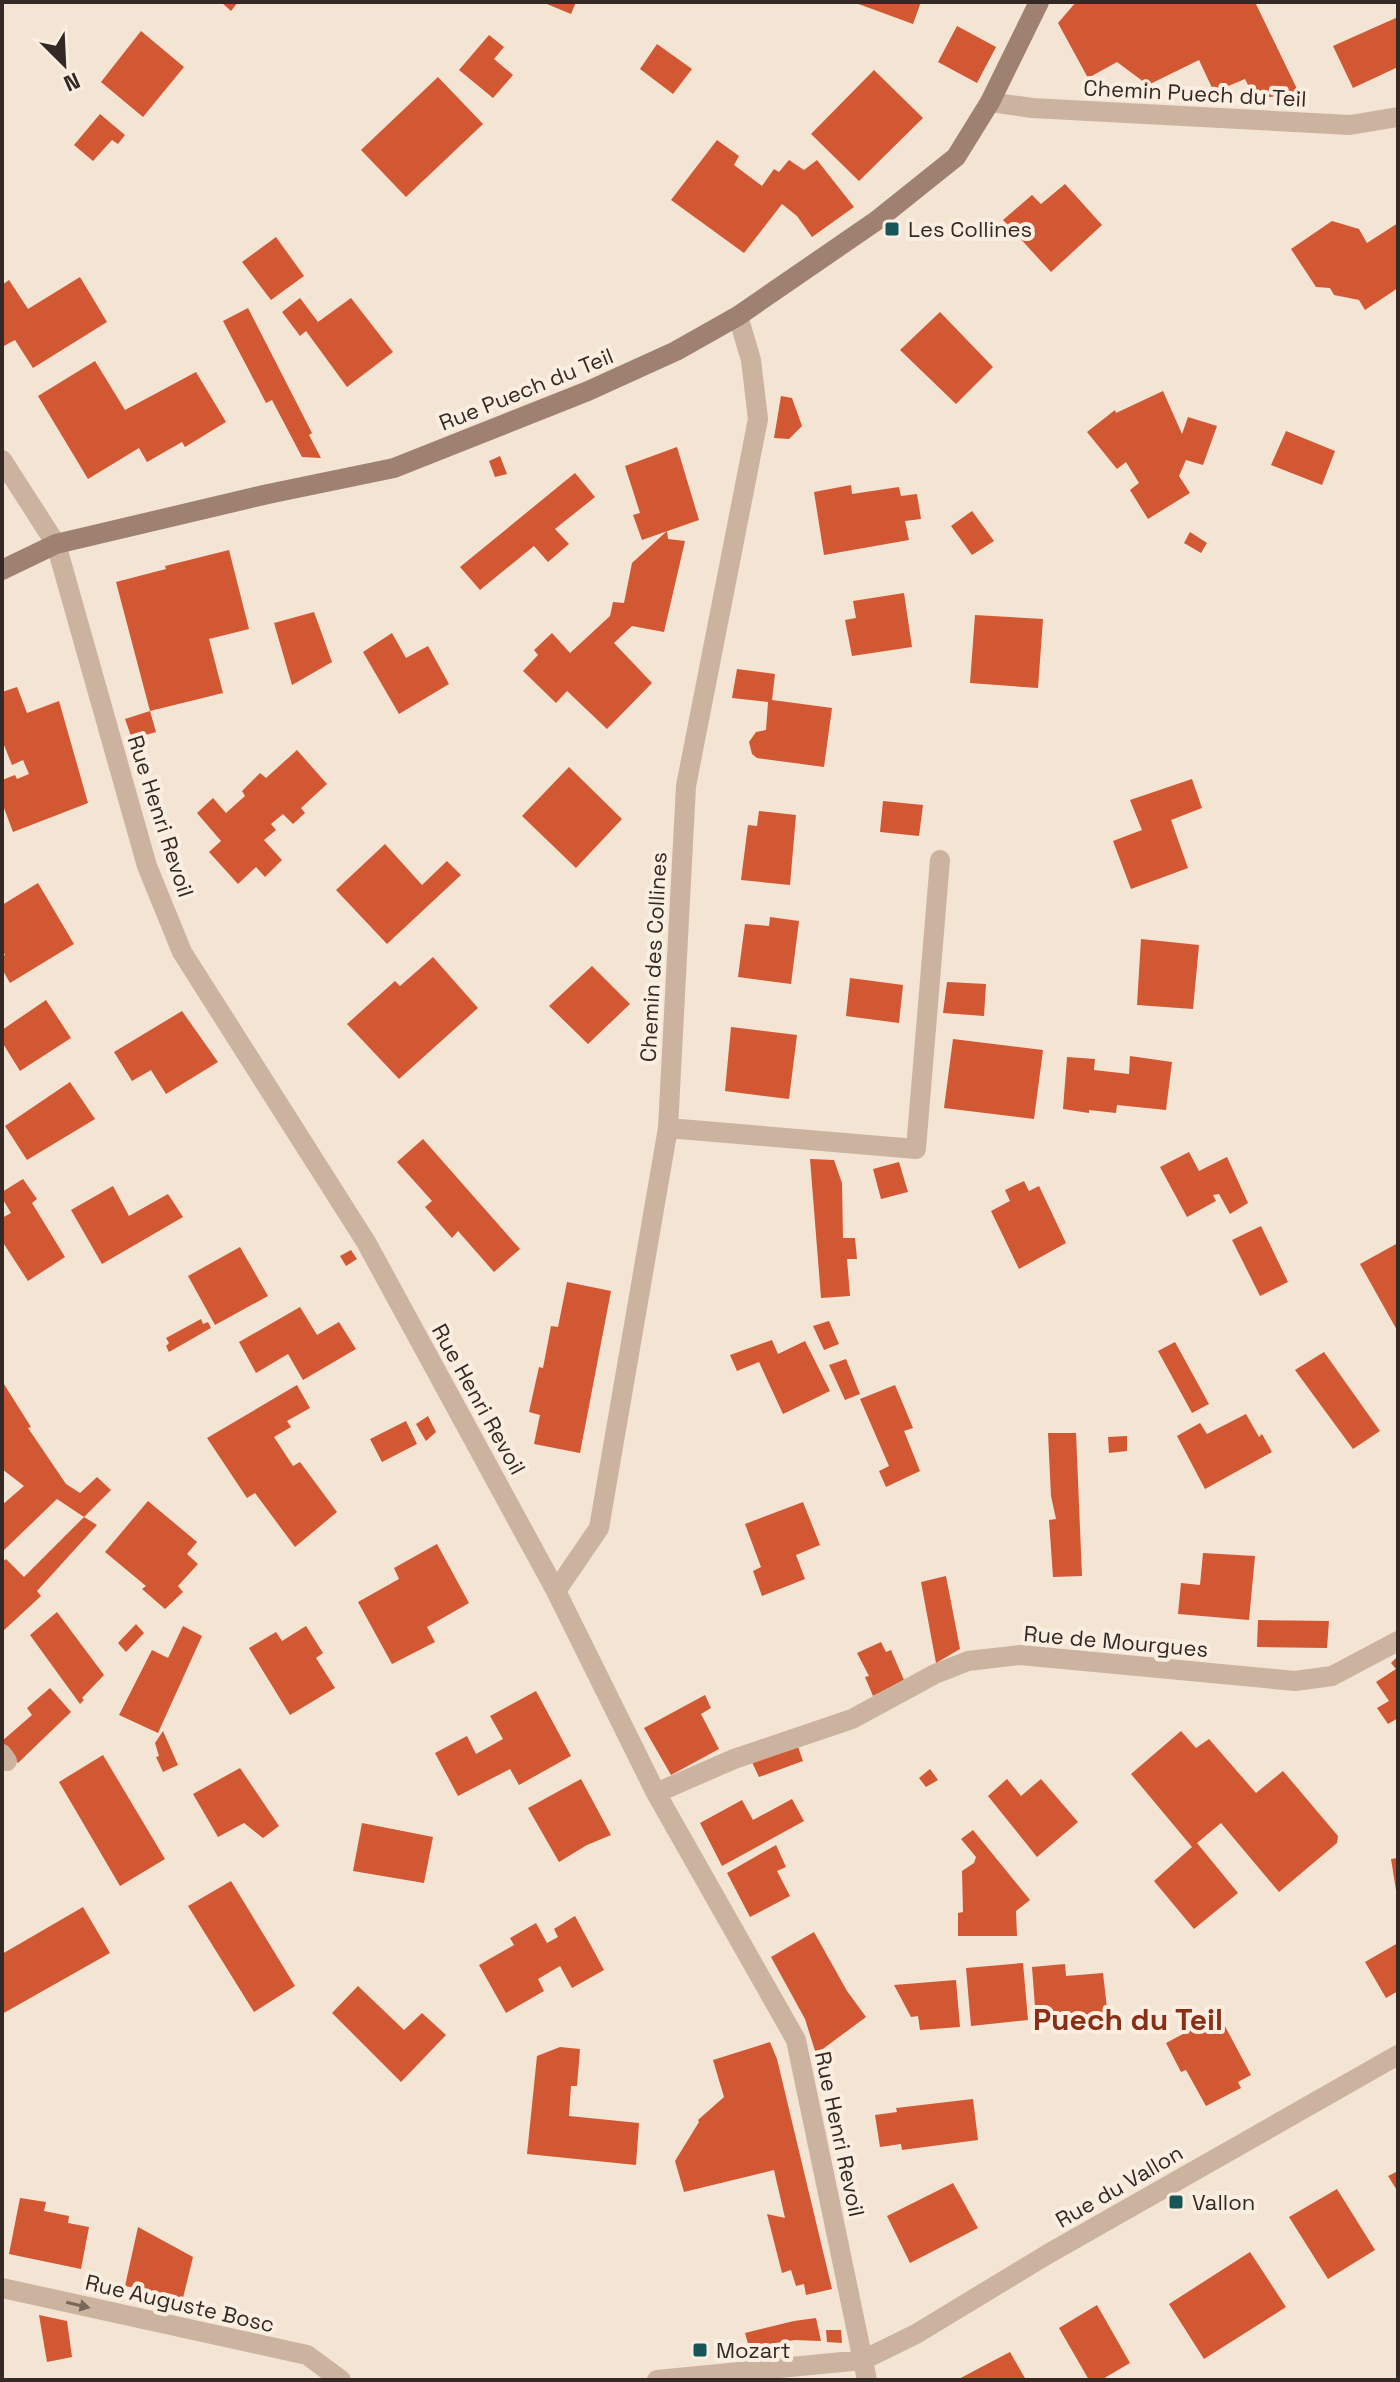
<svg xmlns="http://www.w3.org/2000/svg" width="1400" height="2382" viewBox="0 0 1400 2382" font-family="'Space Grotesk',sans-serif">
<rect width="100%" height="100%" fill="#f3e4d4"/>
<!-- building -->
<path fill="#d25733" d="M221,2H238L231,11Z
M542,2H576L571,14Z
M853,2H921L913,24Z
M1076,2H1255L1299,93L1255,99L1245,79L1214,92L1199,60L1148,85L1117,62L1088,78L1058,23Z
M1398,17V67L1353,88L1333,46Z
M957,26L996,47L977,83L938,62Z
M141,31L184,67L143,117L101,82Z
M489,35L504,47L494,59L513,75L493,98L459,70Z
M657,44L692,69L673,94L640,69Z
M874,70L923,118L859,181L811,134Z
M438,77L483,124L406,197L361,150Z
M100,114L125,135L118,144L112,140L93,161L74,145Z
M717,140L739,156L734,165L762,186L774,169L779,172L789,160L804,170L817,160L854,207L812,237L797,216L782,204L744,253L671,200Z
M1065,184L1102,225L1051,272L1003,220L1032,195L1041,204Z
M1332,221L1359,229L1367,243L1398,223V288L1365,310L1359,300L1334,295L1330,288L1316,287L1291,249Z
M276,237L304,276L271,300L242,262Z
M80,277L107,322L33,368L15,340L2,347V285L9,280L28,309Z
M300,298L318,322L351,298L393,352L347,387L306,331L300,336L282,312Z
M248,308L312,433L309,435L321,458L302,457L272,400L266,403L223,321Z
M940,312L993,367L956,404L900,350Z
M95,361L125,410L196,372L226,422L185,447L182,442L147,462L139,448L88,479L38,396Z
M1163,391L1182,434L1188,417L1217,426L1203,465L1186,460L1179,476L1190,493L1148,519L1130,490L1139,483L1126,462L1117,469L1087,432L1115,410L1116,413Z
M781,396L792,398L802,426L789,439L774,438Z
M1286,431L1335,451L1322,485L1271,465Z
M677,447L699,520L642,540L633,515L640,513L625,466Z
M500,456L507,474L495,477L489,461Z
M575,473L595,497L555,529L569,544L548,562L534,546L480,590L460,567Z
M851,485L852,494L899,487L901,496L917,494L921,519L905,521L909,540L824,555L814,492Z
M972,511L994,541L972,555L951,526Z
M667,531L668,539L685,541L664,632L632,626L614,643L652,683L607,729L567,691L556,703L523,671L538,655L534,650L552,633L570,653L610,616L613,602L624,603L632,563Z
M1190,532L1207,543L1201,553L1184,543Z
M229,550L249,629L209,639L223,693L150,711L156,732L132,739L125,719L150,711L116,582L166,569L165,566Z
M904,593L912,647L852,656L845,620L856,618L853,601Z
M314,612L332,662L292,685L274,623Z
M975,615L1043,619L1038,688L970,683Z
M392,633L406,658L428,646L449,684L399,714L363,652Z
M737,669L775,674L772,700L832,708L824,767L757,758L752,754L749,742L756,732L766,730L768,702L732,698Z
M17,687L27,713L59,701L88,803L13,832L4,808L2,809V780L15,775L17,779L29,774L23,760L12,765L2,740V692Z
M297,750L327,784L301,808L305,813L293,824L283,814L271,824L276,830L264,840L282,860L265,877L256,867L238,884L209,852L221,841L197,813L213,798L226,813L245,796L242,791L260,773L266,778Z
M569,767L622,819L576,868L522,816Z
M1192,779L1202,808L1171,820L1188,868L1131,889L1113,841L1142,830L1130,800Z
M883,801L923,805L919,836L880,832Z
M759,811L796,815L790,885L741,880L748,825L757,826Z
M385,844L422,885L447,861L461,875L387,944L336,890Z
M38,883L74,944L10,983L2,969V957L5,955L2,949V905Z
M770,917L799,921L791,984L738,977L745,924L769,926Z
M1141,939L1199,945L1193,1009L1137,1005Z
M433,957L478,1008L399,1079L347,1024L395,981L400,986Z
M592,966L630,1004L588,1044L549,1006Z
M850,978L903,985L899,1023L846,1016Z
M947,982L986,984L984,1016L943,1013Z
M46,1000L71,1038L20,1071L2,1042V1030Z
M182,1011L218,1062L166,1094L151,1070L132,1081L114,1052Z
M731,1027L797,1035L789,1099L725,1091Z
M953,1039L1043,1050L1034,1119L944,1108Z
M1130,1056L1172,1062L1166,1110L1117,1105L1116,1113L1089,1110V1113L1063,1109L1067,1057L1095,1059L1094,1070L1129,1074Z
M70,1082L95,1119L27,1160L5,1126Z
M423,1139L520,1249L494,1272L458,1231L452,1238L425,1207L432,1201L397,1162Z
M1189,1152L1199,1171L1227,1157L1248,1203L1230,1214L1219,1194L1213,1195L1216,1201L1187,1217L1160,1167Z
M810,1159L834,1160L842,1183L843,1238H855L857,1259H847L850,1296L821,1298Z
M899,1162L908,1192L881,1199L873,1169Z
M23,1179L37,1199L32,1203L65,1257L28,1281L2,1241V1218L11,1213L2,1198V1192Z
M1024,1181L1029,1191L1039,1186L1066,1243L1019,1269L991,1211L1010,1201L1005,1190Z
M113,1186L129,1216L168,1194L183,1217L102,1264L71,1210Z
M1261,1226L1288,1282L1260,1296L1232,1240Z
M1398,1243V1332L1360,1264Z
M240,1247L268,1296L215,1325L188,1276Z
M351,1250L357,1259L346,1266L340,1256Z
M567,1282L611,1291L580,1453L534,1444L540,1415L529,1412L539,1367L543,1368L551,1326L558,1327Z
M300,1307L317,1335L339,1322L356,1349L303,1380L288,1354L256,1373L239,1342Z
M201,1319L203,1324L208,1322L211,1328L169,1352L166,1346L169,1343L166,1338Z
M829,1321L839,1344L824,1350L813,1326Z
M772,1340L778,1354L805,1341L830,1391L783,1414L759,1362L737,1371L730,1355Z
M1175,1342L1209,1404L1192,1413L1158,1351Z
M1324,1352L1380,1431L1353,1449L1295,1370Z
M846,1359L860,1394L845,1400L829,1365Z
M2,1381L31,1427L28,1428L66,1484L80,1493L97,1477L111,1490L84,1517L57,1499L2,1552V1505L24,1486L2,1469Z
M297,1385L310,1408L287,1421L291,1427L274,1437L293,1466L300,1462L337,1512L295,1547L255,1493L247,1498L207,1438Z
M895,1385L913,1428L904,1431L920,1471L886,1487L879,1471L889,1466L860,1399Z
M1246,1414L1259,1437L1262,1434L1272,1452L1205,1489L1177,1436L1200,1423L1207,1434Z
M428,1416L436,1432L426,1441L416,1424Z
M406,1421L417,1444L382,1462L370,1439Z
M1048,1433H1076L1082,1576L1053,1577L1049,1520L1056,1519L1051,1496Z
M1127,1436V1451L1109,1453L1108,1437Z
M148,1501L197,1542L187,1554L198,1564L178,1586L183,1592L165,1609L142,1589L146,1586L105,1552Z
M803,1502L820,1545L796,1555L805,1579L762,1596L753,1571L761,1567L745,1524Z
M84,1517L97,1525L37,1591L41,1596L2,1632V1562L6,1559L24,1577Z
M437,1544L469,1603L427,1627L435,1642L392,1664L358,1602L399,1579L394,1568Z
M1203,1553L1255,1556L1249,1620L1178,1614L1181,1583L1200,1585Z
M946,1576L960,1649L936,1663L921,1582Z
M57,1612L104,1675L82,1698L84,1700L80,1704L30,1635Z
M1258,1620L1329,1621L1327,1648L1257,1647Z
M136,1624L144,1633L126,1652L118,1643Z
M183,1626L202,1636L158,1733L119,1715L152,1650L168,1658Z
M306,1626L323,1653L316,1658L335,1688L290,1715L249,1648L276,1632L282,1641Z
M881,1642L886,1652L891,1650L904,1680L873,1696L865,1677L869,1676L857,1653Z
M1398,1656V1718L1388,1724L1377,1708L1389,1701L1376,1682L1396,1669L1391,1663Z
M50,1688L71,1712L18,1763L2,1741L32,1715L27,1708Z
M536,1691L571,1756L519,1785L510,1769L458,1796L435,1753L467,1736L476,1754L503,1739L490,1716Z
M705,1695L711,1708L701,1714L719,1749L671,1775L644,1728Z
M163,1731L178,1765L163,1772L156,1757L159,1756L155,1743Z
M1181,1731L1196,1748L1209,1739L1256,1793L1283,1771L1338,1836L1337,1843L1279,1892L1221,1823L1197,1843L1238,1893L1194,1929L1154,1881L1192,1847L1131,1774Z
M797,1744L803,1761L759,1777L751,1760Z
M103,1755L165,1859L120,1886L59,1782Z
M240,1768L279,1826L263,1838L244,1823L218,1837L193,1794Z
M930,1769L938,1780L926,1787L919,1778Z
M581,1779L611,1835L587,1845L559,1862L528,1808Z
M1007,1779L1021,1796L1041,1779L1078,1822L1037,1857L988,1796Z
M792,1799L804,1821L722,1866L700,1823L742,1800L753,1820Z
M362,1823L433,1837L424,1883L353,1871Z
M973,1830L1030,1900L1016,1911L1017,1936H958V1913L963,1912L962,1871L974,1863L976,1857L961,1839Z
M776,1845L786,1867L777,1871L790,1896L750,1917L727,1873Z
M1398,1858V1889L1396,1890L1391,1859Z
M231,1881L295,1986L254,2012L188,1906Z
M83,1907L110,1953L2,2014V1954Z
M575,1916L604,1970L572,1988L560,1966L538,1979L544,1991L506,2013L479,1965L514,1945L510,1938L536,1923L547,1943L558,1937L554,1929Z
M814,1932L847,1991L866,2017L816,2054L805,2019L771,1957Z
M1398,1943V1991L1386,1998L1365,1962Z
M1023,1963L1028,2020L971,2026L966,1968Z
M1065,1964L1066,1976L1103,1973L1108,2017L1080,2020L1079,2013L1036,2020L1032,1967Z
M956,1980L960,2027L920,2030L918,2016L911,2017L894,1985Z
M358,1986L404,2030L422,2013L446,2035L401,2082L332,2013Z
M1219,2015L1251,2075L1238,2082L1241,2088L1206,2106L1186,2070L1181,2072L1166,2043Z
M770,2042L777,2059L832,2289L806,2295L804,2284L796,2286L791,2270L782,2273L767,2214L785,2218L774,2170L684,2192L675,2161L699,2122L698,2120L724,2097L713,2060Z
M560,2047L580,2049L577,2086H571L569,2116L639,2123L636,2165L527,2154L537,2056Z
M973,2099L978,2140L902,2150L901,2144L880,2147L875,2115L897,2112L896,2108Z
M1398,2171V2192L1388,2176Z
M953,2183L978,2228L910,2263L887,2216Z
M1337,2189L1375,2250L1328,2279L1289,2217Z
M20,2198L46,2202L44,2211L69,2216L68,2223L89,2227L81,2269L9,2254Z
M138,2227L193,2257L183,2298L125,2286Z
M1250,2252L1286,2307L1204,2359L1169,2304Z
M1097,2305L1130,2363L1101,2380H1089L1059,2328Z
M39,2315L67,2321L72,2357L47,2362Z
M816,2318L821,2341L795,2340L749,2347L745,2333L794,2321Z
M826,2330H841L842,2343L827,2342Z
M1010,2352L1026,2380H957L970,2373Z"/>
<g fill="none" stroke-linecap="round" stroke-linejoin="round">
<!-- street -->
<path stroke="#cbb39f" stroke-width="20" d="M990,102L1032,108L1350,125L1398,117
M2,460L56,544L147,866L182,952L366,1242L556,1591L656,1793L796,2040L867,2380
M668,1128L916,1149L940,860
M556,1591L599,1528L668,1128L686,786L758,419L751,360L738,316
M2,1754L7,1761
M656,1793L734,1759L852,1719L935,1674L968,1661L1020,1655L1295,1681L1332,1676L1398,1641
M2,2288L307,2355L341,2380
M657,2380L863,2360L916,2334L1048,2254L1398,2055"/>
<!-- secondary -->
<path stroke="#9f8171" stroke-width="20" d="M2,570L56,544L268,494L394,468L588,391L676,351L738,316L876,221L956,157L990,102L1039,2"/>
</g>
<!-- one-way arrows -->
<defs><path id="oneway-solid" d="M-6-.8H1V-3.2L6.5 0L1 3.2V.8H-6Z" transform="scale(2)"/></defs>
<use fill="#78675b" href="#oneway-solid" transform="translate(78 2305) rotate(13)"/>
<!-- markers -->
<g fill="#165659" stroke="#faeee0" stroke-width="3">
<rect x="884" y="221" width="16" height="16" rx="4"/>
<rect x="1168" y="2194" width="16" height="16" rx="4"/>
<rect x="692" y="2342" width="16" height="16" rx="4"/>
</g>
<g text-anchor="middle" stroke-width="8" stroke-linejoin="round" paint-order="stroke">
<!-- street labels -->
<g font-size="22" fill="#342924" stroke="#faeee0">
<text transform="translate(1195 93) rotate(3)" y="8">Chemin Puech du Teil</text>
<text transform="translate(526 389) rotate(-22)" y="8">Rue Puech du Teil</text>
<text transform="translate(161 816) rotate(72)" y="8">Rue Henri Revoil</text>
<text transform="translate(653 957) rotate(-87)" y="8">Chemin des Collines</text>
<text transform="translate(479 1399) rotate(61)" y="8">Rue Henri Revoil</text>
<text transform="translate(1116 1641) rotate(5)" y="8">Rue de Mourgues</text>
<text transform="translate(840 2134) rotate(78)" y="8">Rue Henri Revoil</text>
<text transform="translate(1119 2186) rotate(-30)" y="8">Rue du Vallon</text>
<text transform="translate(180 2303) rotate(13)" y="8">Rue Auguste Bosc</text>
</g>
<!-- poi labels -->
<g font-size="22" fill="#342924" stroke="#faeee0" text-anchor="start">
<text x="908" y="237">Les Collines</text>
<text x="1192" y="2210">Vallon</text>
<text x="716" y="2358">Mozart</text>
</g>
<!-- district labels -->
<g font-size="30" font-weight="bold" fill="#8a2f16" stroke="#faeee0">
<text x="1128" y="2030">Puech du Teil</text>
</g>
</g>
<!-- border -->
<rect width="1400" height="2382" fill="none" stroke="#342924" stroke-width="8"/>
<!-- north arrow -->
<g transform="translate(64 64) rotate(156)" stroke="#faeee0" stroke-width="6" paint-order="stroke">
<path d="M0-6L14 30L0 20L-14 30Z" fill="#342924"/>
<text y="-12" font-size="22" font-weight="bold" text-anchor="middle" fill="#342924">N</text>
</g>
</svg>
